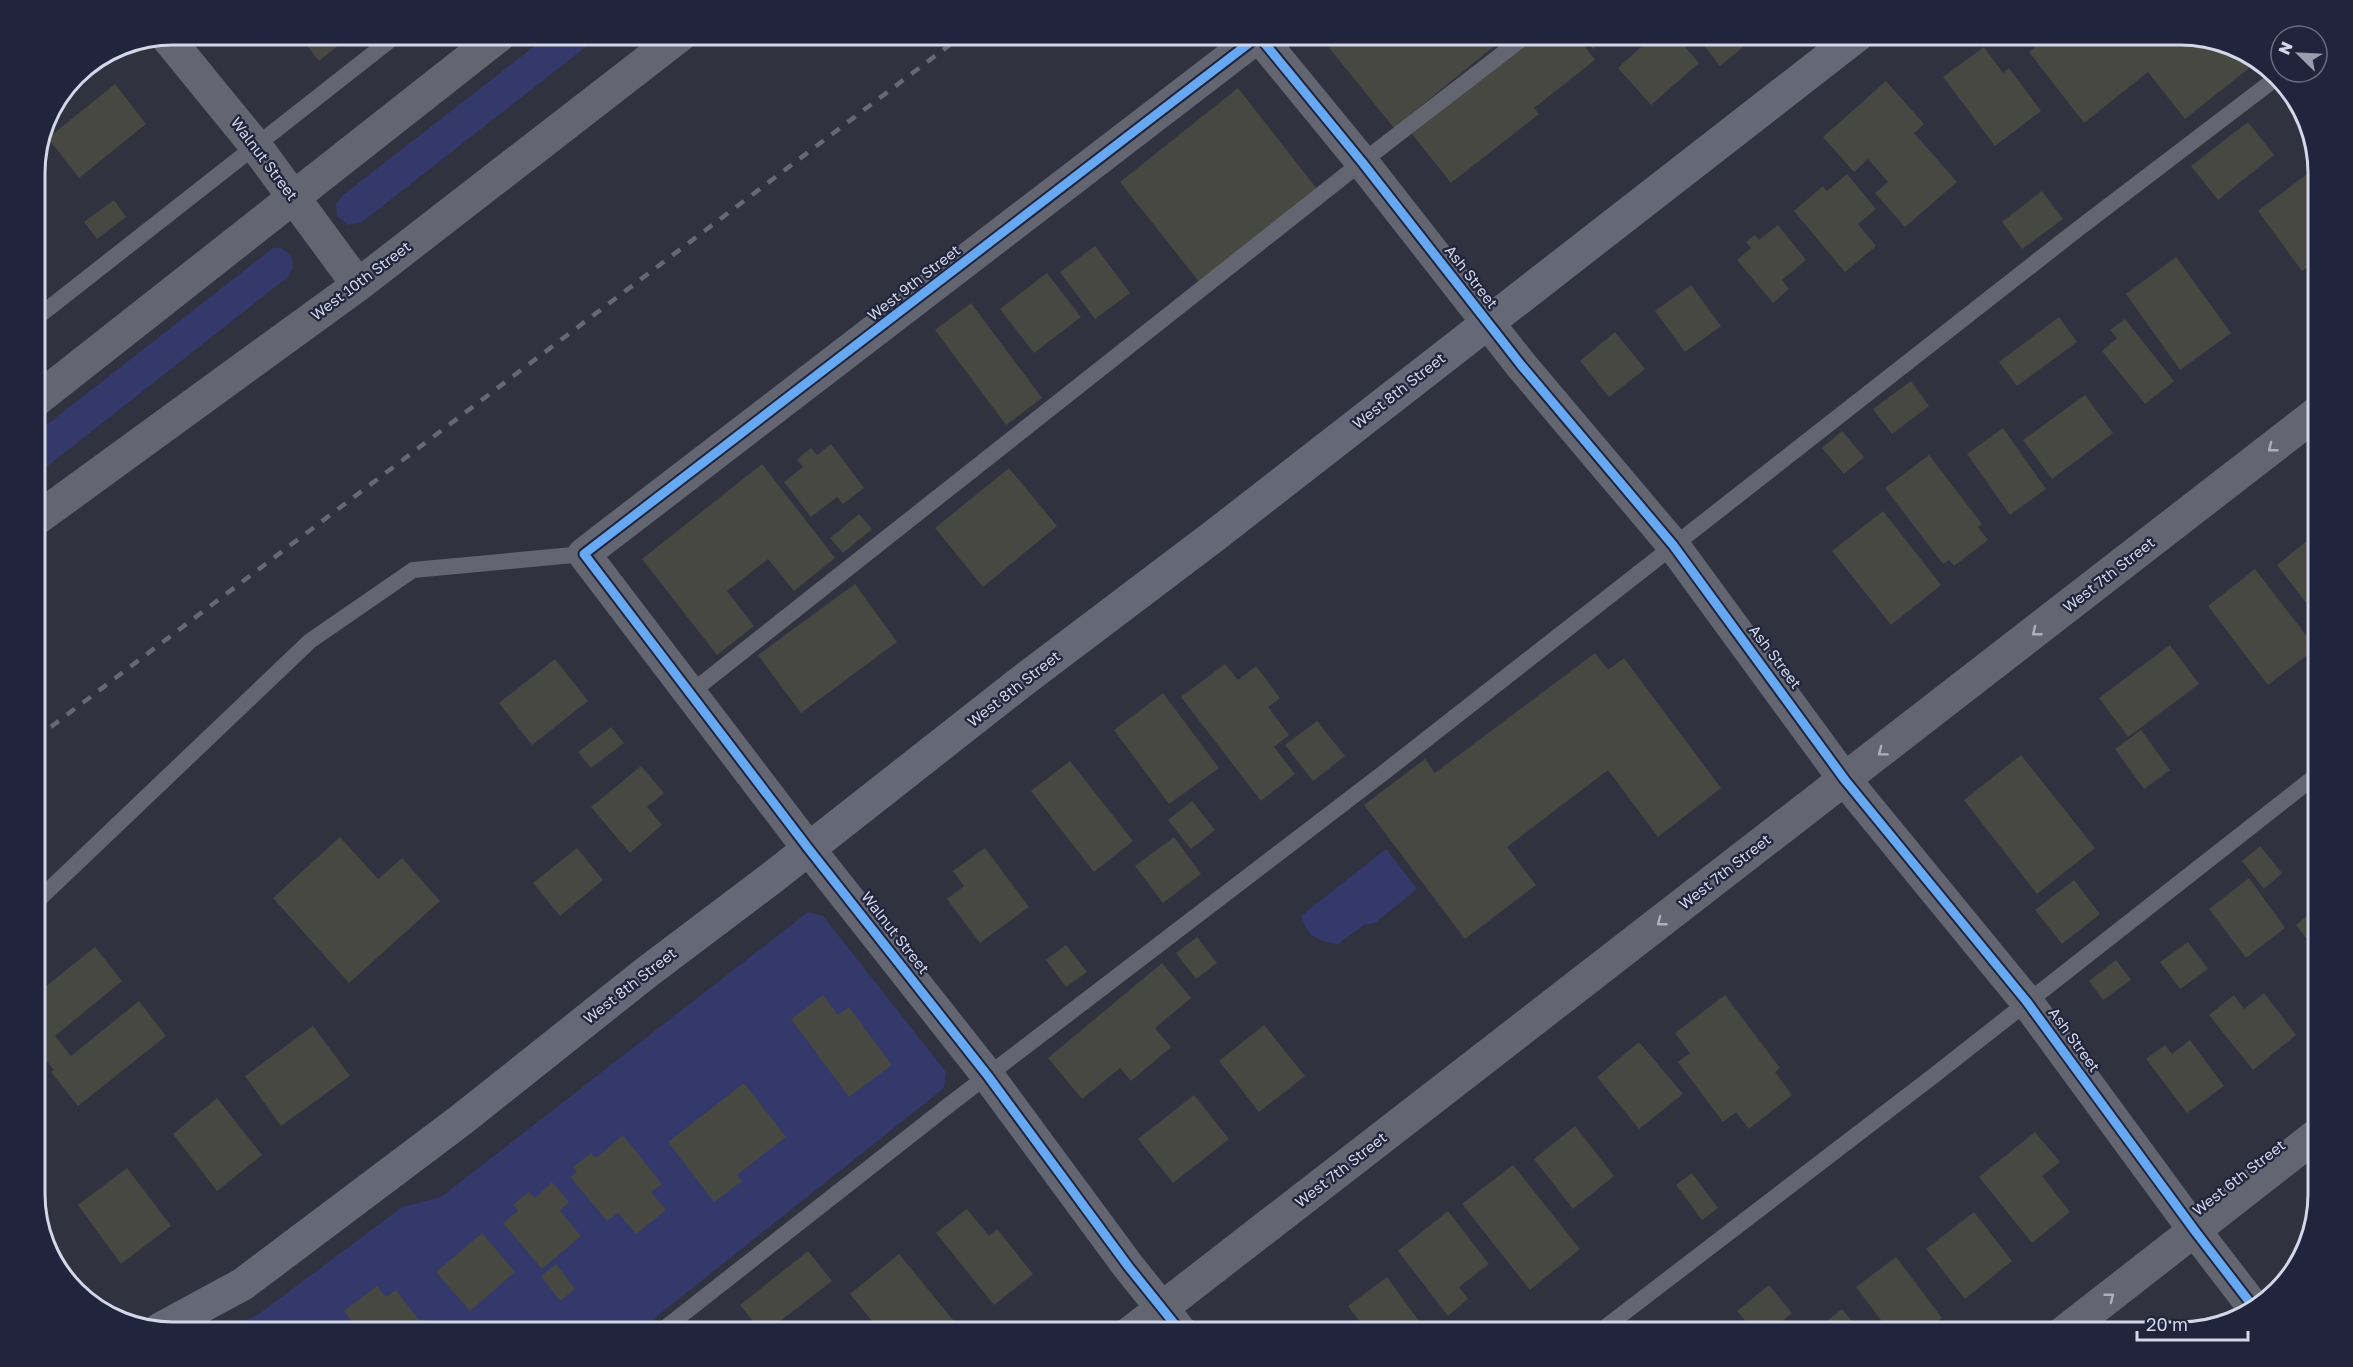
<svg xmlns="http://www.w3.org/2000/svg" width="2353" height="1367" viewBox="0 0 2353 1367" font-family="'Golos Text',sans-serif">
<rect width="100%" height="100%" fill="#303240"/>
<!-- green -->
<path fill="#33396a" d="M549,35H601L362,222L348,225L337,216L336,205L343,195Z
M273,248H282L291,256L293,267L289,276L35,476V434Z
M1386,849L1417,889L1375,923L1364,925L1338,944C1317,941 1308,937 1301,916Z
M808,912L823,916L946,1072L944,1088L637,1332H224L259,1314L402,1207L441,1197Z"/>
<!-- building -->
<path fill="#464841" d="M246,34H271L256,47Z
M298,34H331L339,45L319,61Z
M1318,34H1509L1394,128Z
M1537,34H1575L1595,60L1534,108L1539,114L1451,183L1412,134Z
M1582,34H1612L1593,49Z
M1655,34H1674L1699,63L1651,105L1618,68Z
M1695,34H1759L1720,66Z
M2050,34H2180L2250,53L2258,61L2185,119L2148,72L2084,123L2029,52Z
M1984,47L2003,73L2009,68L2041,111L1995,146L1943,77Z
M1886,81L1924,124L1914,133L1957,182L1905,227L1875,193L1888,182L1868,159L1854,172L1823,137Z
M115,84L146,124L79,178L48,138Z
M1238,88L1317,189L1200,283L1120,182Z
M2248,122L2274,155L2218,200L2191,166Z
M2318,166V259L2302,271L2258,211Z
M1847,174L1876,209L1858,224L1876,246L1845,272L1794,211L1823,186L1827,191Z
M2042,191L2063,219L2022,249L2002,222Z
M114,200L126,217L97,239L84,222Z
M1778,225L1806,260L1782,280L1789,289L1773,303L1737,260L1751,248L1746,242L1755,235L1759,240Z
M1095,246L1130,293L1095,319L1060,272Z
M2176,257L2231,333L2180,370L2126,294Z
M1047,273L1081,317L1034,353L1000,309Z
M1691,285L1721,326L1685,352L1655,311Z
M971,303L1042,398L1006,425L935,330Z
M2059,317L2077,342L2017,386L1999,362Z
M2125,319L2174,381L2145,404L2102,351L2117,338L2110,330Z
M1615,332L1645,369L1609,397L1580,361Z
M1911,381L1929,406L1892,434L1873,409Z
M2085,395L2113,433L2052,479L2023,440Z
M2003,428L2046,489L2010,515L1967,454Z
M1842,431L1864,457L1844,474L1822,448Z
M831,444L864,488L843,504L837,497L811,517L784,482L803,467L797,460L803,454L811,448L817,455Z
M1929,455L1982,524L1978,527L1988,540L1954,566L1949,560L1943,564L1885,488Z
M762,464L835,558L794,591L768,559L727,591L754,626L717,655L642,559Z
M1009,468L1057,526L983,587L935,528Z
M1883,511L1941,585L1891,625L1832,551Z
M859,514L872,529L843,553L830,538Z
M2318,532V618L2277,565Z
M2255,569L2316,648L2268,685L2208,606Z
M855,584L897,642L801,713L758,655Z
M2170,645L2199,684L2128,737L2099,698Z
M1595,653L1608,670L1624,658L1721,788L1658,837L1608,770L1507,847L1536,885L1465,939L1364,805L1425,759L1435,773Z
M555,659L588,701L532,745L499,703Z
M1225,664L1238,680L1256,666L1280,698L1268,707L1289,735L1274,747L1295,774L1261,801L1181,697Z
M1163,693L1219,768L1169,804L1114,730Z
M1317,721L1345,756L1313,781L1285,745Z
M611,727L624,743L591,768L578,752Z
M2141,730L2170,770L2144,789L2115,749Z
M2021,755L2095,848L2037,894L1964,800Z
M1070,761L1133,841L1094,872L1031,791Z
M641,766L664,793L647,807L662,825L630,853L591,807Z
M1192,801L1215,830L1191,849L1168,820Z
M340,837L378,879L402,858L440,901L349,983L273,898Z
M1174,837L1201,874L1163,903L1135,866Z
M2260,846L2282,873L2264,889L2242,861Z
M577,848L603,880L560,916L533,883Z
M985,848L1029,907L980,943L947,899L964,886L953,871Z
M2249,878L2285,928L2246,958L2209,909Z
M2074,880L2100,914L2062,944L2035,910Z
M2318,907V953L2296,925Z
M1197,937L1217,963L1196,979L1176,953Z
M2188,942L2208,969L2180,989L2160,962Z
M1066,945L1087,972L1066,987L1046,960Z
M95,947L122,981L55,1036L71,1056L139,1001L166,1036L78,1106L51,1072L54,1070L37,1049L35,1051V995Z
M2116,960L2131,980L2103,1000L2089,981Z
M1162,963L1191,998L1155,1028L1171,1047L1131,1081L1120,1068L1082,1099L1048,1058Z
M2264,993L2296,1035L2253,1070L2209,1015L2234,995L2244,1009Z
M823,995L838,1015L849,1007L892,1065L849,1097L791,1019Z
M1725,995L1780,1068L1775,1072L1792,1095L1749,1129L1736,1112L1723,1122L1678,1062L1690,1053L1675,1033Z
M1264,1025L1305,1076L1259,1112L1219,1061Z
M313,1026L350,1076L281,1126L245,1076Z
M2190,1040L2224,1086L2187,1113L2146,1059L2165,1045L2172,1054Z
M1639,1042L1683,1094L1639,1129L1597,1077Z
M744,1083L786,1137L737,1175L742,1181L714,1202L668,1142Z
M1194,1095L1229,1139L1173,1183L1138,1139Z
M217,1098L262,1155L217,1191L173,1134Z
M1575,1126L1614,1176L1573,1209L1534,1159Z
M2035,1132L2060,1162L2042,1176L2070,1212L2032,1243L1979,1177Z
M623,1135L662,1184L651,1192L666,1210L636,1234L618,1213L607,1221L570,1177L577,1172L573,1167L591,1153L596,1158Z
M1513,1165L1580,1249L1530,1290L1462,1204Z
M127,1168L171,1226L121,1264L78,1205Z
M1692,1173L1718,1208L1702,1220L1676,1185Z
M552,1182L569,1202L560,1211L581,1236L542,1269L503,1223L518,1211L513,1205L521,1198L529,1192L535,1198Z
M967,1209L989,1236L997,1229L1033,1274L994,1305L936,1233Z
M1448,1211L1489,1264L1459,1287L1468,1299L1448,1316L1398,1251Z
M1974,1212L2012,1261L1965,1299L1926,1249Z
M482,1233L515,1272L470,1311L436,1272Z
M808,1251L832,1281L766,1332H762L740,1305Z
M899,1254L963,1332H881L850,1294Z
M1896,1257L1942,1318L1923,1332H1890L1856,1287Z
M556,1264L575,1289L560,1301L541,1276Z
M1387,1277L1427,1332H1368L1348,1306Z
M1769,1285L1792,1313L1769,1332H1755L1737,1311Z
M377,1286L386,1297L396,1290L418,1319L428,1321L433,1328L431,1332H359L344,1311Z
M1842,1309L1861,1332H1813Z"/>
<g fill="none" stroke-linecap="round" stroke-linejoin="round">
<!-- lane -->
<path stroke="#636570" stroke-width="16" d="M35,319L398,34
M689,694L1362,162L1528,34
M35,903L310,641L413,570L584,554
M660,1332L949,1105L1382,774L2078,229L2275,79
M1599,1332L1932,1077L2318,774"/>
<!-- street -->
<path stroke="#636570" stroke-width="33" d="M1257,34L1362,162L1521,365L1673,545L1845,780L2027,1002L2195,1231L2255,1309
M166,36L255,145L358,285
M35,401L501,34
M35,520L358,285L682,34
M1131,1332L2318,412
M1181,1332L1128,1266L988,1076L808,848L584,554L1261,34
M2064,1332L2318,1134"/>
<!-- secondary -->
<path stroke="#656876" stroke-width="33" d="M160,1329L243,1284L461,1120L647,972L769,880L1021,682L1214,536L1859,34"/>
<!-- rail -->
<path stroke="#666873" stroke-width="4.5" stroke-dasharray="10 10" stroke-linecap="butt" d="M35,739L964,34"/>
<defs>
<path id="cycleway" d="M1257,34L1362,162L1521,365L1673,545L1845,780L2027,1002L2195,1231L2255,1309
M1181,1332L1128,1266L988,1076L808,848L584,554L1261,34"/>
</defs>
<!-- cycleway casing -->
<use href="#cycleway" stroke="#20243c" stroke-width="13"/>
<!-- cycleway -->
<use href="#cycleway" stroke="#66a8f1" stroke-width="9"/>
</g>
<!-- one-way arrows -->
<defs><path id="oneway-chevron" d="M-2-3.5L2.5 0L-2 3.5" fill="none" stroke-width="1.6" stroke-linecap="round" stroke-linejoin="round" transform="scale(1.5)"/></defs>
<g stroke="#acafbe">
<use href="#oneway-chevron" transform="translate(2272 448) rotate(142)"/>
<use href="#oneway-chevron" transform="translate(2036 632) rotate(142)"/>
<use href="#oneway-chevron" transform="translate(1882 752) rotate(143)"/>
<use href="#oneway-chevron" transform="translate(1661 922) rotate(142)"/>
<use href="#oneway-chevron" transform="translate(2110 1297) rotate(-38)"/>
</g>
<g text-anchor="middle" stroke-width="4.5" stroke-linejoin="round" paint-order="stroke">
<!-- street labels -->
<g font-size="15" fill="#d3d7e8" stroke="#20243c">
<text transform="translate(264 159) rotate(53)" y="5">Walnut Street</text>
<text transform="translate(1471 277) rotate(52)" y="5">Ash Street</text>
<text transform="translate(361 281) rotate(-37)" y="5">West 10th Street</text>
<text transform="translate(914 283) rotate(-38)" y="5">West 9th Street</text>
<text transform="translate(1399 391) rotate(-38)" y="5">West 8th Street</text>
<text transform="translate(2109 575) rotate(-38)" y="5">West 7th Street</text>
<text transform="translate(1775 657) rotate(53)" y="5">Ash Street</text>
<text transform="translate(1014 689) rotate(-38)" y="5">West 8th Street</text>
<text transform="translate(1725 872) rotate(-38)" y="5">West 7th Street</text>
<text transform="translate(895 933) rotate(52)" y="5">Walnut Street</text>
<text transform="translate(630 986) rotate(-38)" y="5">West 8th Street</text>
<text transform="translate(2074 1040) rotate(54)" y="5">Ash Street</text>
<text transform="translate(1341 1170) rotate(-38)" y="5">West 7th Street</text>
<text transform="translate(2239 1178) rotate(-38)" y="5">West 6th Street</text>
</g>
</g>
<!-- crop -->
<path d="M0 0H2353V1367H0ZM173 45H2180A128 128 0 0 1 2308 173V1194A128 128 0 0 1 2180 1322H173A128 128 0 0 1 45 1194V173A128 128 0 0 1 173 45Z" fill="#20243c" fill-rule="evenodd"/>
<path fill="none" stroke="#d3d7e8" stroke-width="3" d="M173 45H2180A128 128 0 0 1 2308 173V1194A128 128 0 0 1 2180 1322H173A128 128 0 0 1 45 1194V173A128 128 0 0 1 173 45Z"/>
<!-- north arrow -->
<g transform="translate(2299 54) rotate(294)"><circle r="28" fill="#20243c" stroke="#686c81" stroke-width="1.5"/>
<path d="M0-4.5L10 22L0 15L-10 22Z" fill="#9a9dad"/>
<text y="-9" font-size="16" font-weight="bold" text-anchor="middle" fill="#d3d7e8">N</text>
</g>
<!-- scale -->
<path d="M2137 1331v9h111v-9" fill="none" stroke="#d3d7e8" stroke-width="3"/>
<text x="2146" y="1331" font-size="18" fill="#d3d7e8" stroke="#20243c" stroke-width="4.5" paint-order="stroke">20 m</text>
</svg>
